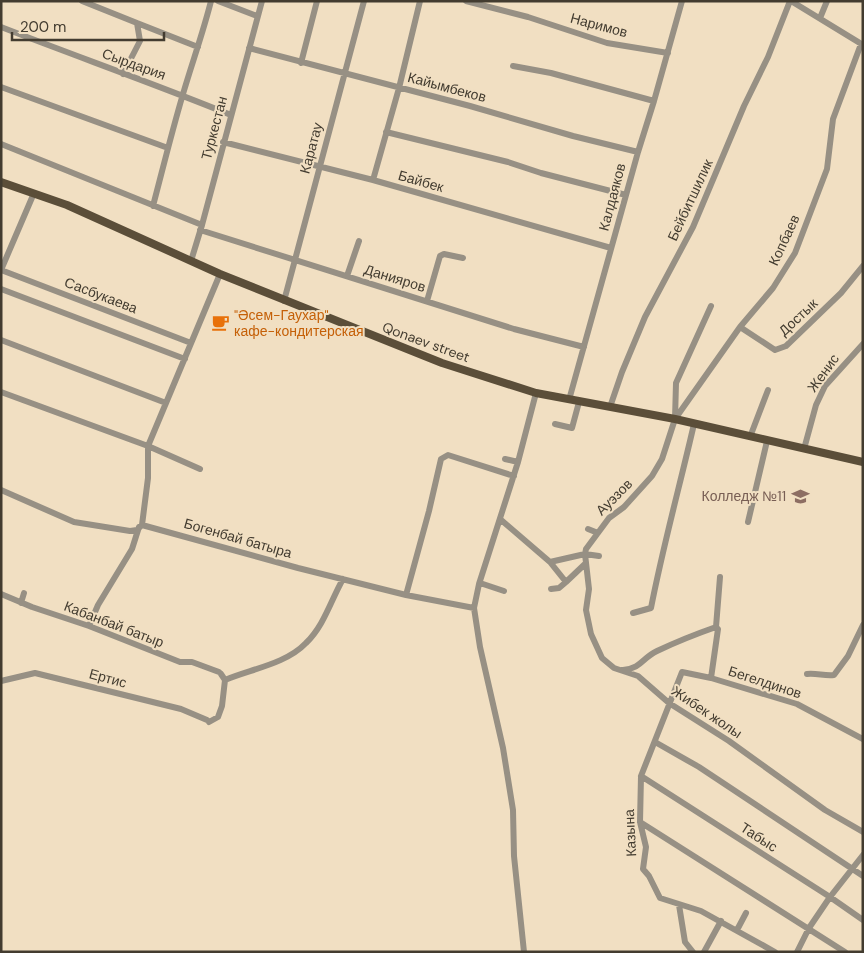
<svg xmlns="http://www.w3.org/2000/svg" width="864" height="953" viewBox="0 0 864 953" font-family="'DM Sans',sans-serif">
<rect width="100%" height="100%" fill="#f1dfc2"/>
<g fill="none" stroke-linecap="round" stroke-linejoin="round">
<!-- minor -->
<path stroke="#979084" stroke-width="6" d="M82,1L137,23L140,41L123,74
M218,1L257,16
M466,1L528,17L607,43L668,53
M791,1L863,45
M820,18L827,1
M137,23L198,47
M1,27C78,57 155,84 231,115
M249,48L470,106L573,136L638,152
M301,63L317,1
M513,66L551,73L654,101
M1,87L168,148
M386,132L508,162L541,173L626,195
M223,142L373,180L611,248
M1,144L202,225
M373,180L399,88L420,1
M153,206C163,168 172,131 183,94C192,63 203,33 211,1
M200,230L514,329L584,347
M191,261L202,225L262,1
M1,270L191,343
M1,270L34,193
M347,276L359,241
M1,289L185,359
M284,301L364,1
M427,301L440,256L444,254L463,258
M740,327L775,350L786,346L841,293L863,266
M1,340L166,403
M1,392L148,446L200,469
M569,400L638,152L654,101L682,1
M610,407L622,372L645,317L693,227L744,106L768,57L790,1
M675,419L740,327L773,288L795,253L827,169L833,119L861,44
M555,424L572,428L579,402
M750,437L768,390
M804,449L816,405L825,386L863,344
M505,459L518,462
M1,490L74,522L130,531L137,530L142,525
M500,519L550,562L585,554L586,549L609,518L624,507L652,476L662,459L675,419L676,383L711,306
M748,522L767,441
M142,525L298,568L406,595L474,608
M142,525L148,478V446L220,274
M588,529L598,533
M599,556L585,554L589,589L586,610L591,634L602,658L614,668L638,676L669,703L729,741L825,810L863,832
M550,562L566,582L586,563
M480,583L504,591
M551,589L559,588L566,582
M1,594L32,607L89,626L180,662H192L219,672
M406,595L429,511L441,459L448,455L514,476
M21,603L24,593
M633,613L651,608C663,546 680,485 694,424
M89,626L98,605L132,549L139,527
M623,670C642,668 642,658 657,651C676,642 696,634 716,627
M807,674C817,673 824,676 834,675L848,656L863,625
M711,678L718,629L716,627L720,577
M225,680C251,669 286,664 306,643C324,626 331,600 343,579
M1,681L35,673L181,709L207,720
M209,722L218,717L222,706L225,680L221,674
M655,742L699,767L863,876
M641,776L830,897L863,920
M640,822L845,952
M679,905L685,942L693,952
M737,930L746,913
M524,952L514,856L513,810L503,748L480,647L474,608L479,584L518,462L536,393
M704,952L721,921
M775,952L701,911L660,898L649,876L643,869L646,847L640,822L641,776L682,672L711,678L797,704L863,739
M797,952L809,928L830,897L863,855"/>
<!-- major -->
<path stroke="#5b4e39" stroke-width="8" d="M1,182L67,205L220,274L442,363L536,393L675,419L863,462"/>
</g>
<!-- icons -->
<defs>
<symbol id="cafe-bare" viewBox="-9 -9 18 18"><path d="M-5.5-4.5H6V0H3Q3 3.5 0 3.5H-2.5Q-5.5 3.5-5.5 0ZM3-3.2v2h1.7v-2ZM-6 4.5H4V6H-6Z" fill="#e8710a" stroke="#f1dfc2" stroke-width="2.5" paint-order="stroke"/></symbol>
<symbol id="university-bare" viewBox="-9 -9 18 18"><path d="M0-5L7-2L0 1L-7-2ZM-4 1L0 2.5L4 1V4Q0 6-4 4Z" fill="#8d6e63" stroke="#f1dfc2" stroke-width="2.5" paint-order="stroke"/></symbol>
</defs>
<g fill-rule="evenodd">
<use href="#cafe-bare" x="208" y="310" width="25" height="25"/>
<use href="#university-bare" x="788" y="484" width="25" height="25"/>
</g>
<g text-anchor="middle" stroke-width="4" stroke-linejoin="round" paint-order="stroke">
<!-- street labels -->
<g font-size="14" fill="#433c30" stroke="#f1dfc2">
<text transform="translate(599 25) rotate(15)" y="5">Наримов</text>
<text transform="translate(134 64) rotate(20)" y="5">Сырдария</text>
<text transform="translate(447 87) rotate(15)" y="5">Кайымбеков</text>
<text transform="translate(214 128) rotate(-75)" y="5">Туркестан</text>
<text transform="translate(311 148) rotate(-75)" y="5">Каратау</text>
<text transform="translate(421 181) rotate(16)" y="5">Байбек</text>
<text transform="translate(612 197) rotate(-75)" y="5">Калдаяков</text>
<text transform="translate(690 200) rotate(-65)" y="5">Бейбитшилик</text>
<text transform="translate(784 240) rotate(-65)" y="5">Копбаев</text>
<text transform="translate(395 278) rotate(17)" y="5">Данияров</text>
<text transform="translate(101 295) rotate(21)" y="5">Сасбукаева</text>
<text transform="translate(798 317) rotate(-43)" y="5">Достык</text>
<text transform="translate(426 342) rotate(20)" y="5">Qonaev street</text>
<text transform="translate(823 373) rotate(-54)" y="5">Женис</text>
<text transform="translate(614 497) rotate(-45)" y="5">Ауэзов</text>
<text transform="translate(238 538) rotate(16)" y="5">Богенбай батыра</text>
<text transform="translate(114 624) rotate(21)" y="5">Кабанбай батыр</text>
<text transform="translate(108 678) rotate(15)" y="5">Ертис</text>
<text transform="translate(765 682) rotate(18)" y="5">Бегелдинов</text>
<text transform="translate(707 712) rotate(34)" y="5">Жибек жолы</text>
<text transform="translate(630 833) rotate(-93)" y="5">Казына</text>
<text transform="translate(759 837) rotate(33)" y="5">Табыс</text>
</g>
<!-- food labels -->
<g font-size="14" fill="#c56008" stroke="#f1dfc2" text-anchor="start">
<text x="234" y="320">"Әсем-Гаухар"<tspan x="234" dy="16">кафе-кондитерская</tspan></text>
</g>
<!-- education labels -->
<g font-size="14" fill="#785e54" stroke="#f1dfc2" text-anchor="end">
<text x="786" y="501">Колледж №11</text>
</g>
</g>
<!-- border -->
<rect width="864" height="953" fill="none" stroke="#433c30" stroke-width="5"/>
<!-- scale -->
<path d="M12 32v8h152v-8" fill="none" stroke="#433c30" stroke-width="2.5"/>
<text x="20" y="32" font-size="15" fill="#433c30" stroke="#f1dfc2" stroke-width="4" paint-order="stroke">200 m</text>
</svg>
